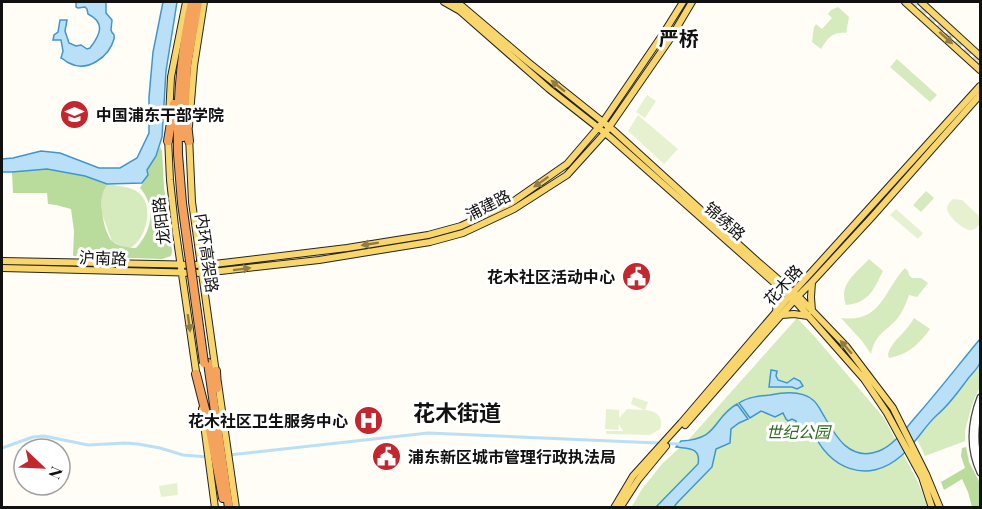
<svg xmlns="http://www.w3.org/2000/svg" width="982" height="509" viewBox="0 0 982 509" font-family="'Playfair Display','Noto Sans SC',serif">
<rect width="100%" height="100%" fill="#fffdf5"/>
<!-- green -->
<path fill="#d5ebbd" d="M838,7L849,17L846,33C832,31 827,39 821,49L812,42L814,27L816,24L822,29L832,18L828,14L831,10Z
M897,59L937,95L930,102L890,67Z
M107,184C117,186 131,186 139,193C155,206 146,243 127,249L112,241L102,214V195Z
M926,191L934,198L921,212L913,205Z
M869,259L883,271C874,289 869,303 846,305C838,285 856,273 869,259Z
M905,268L908,271L909,275L912,278H921L928,283L917,297L909,295C906,304 902,313 896,320C883,334 876,333 871,354L862,341L841,318C882,323 883,291 905,268Z
M797,318L816,338L884,418L918,482L928,507L631,508L642,489L662,464L691,437Z
M914,318L930,329C918,345 909,354 889,358L888,355C890,342 907,332 914,318Z
M980,363V387L975,397L970,412L965,431V441L925,456L917,439L939,413L941,412Z"/>
<!-- forest -->
<path fill="#b9dc9c" d="M160,147L162,151L164,187L172,252L171,256L162,259L73,256L74,231L71,209L56,205L48,204L47,193H13L12,172L47,169L85,176L107,184C106,187 104,190 103,193C99,204 104,233 112,241C118,246 128,248 136,248C152,230 157,208 140,188L148,175L147,170L156,156Z
M966,447L969,462L980,483V507H972L968,492L962,479L944,490L941,482L965,468L961,456L962,448Z"/>
<!-- pitch -->
<path fill="#e6f2cf" d="M647,95L656,101L645,118L636,112Z
M638,115L678,149L664,164L628,131Z
M953,199L962,200L978,215L980,224C977,227 976,229 972,230C965,232 946,215 947,208C948,203 950,202 953,199Z
M896,209L923,233L918,239L890,215Z
M633,397L648,402L645,410C657,411 664,417 660,429L650,435L606,434V431H623L619,424L618,430L605,429L606,409L619,410V418L627,409L644,410L631,404Z
M177,483L178,495L161,497L159,486Z"/>
<!-- water -->
<path fill="#b9e0f7" stroke="#3f96cf" stroke-width="1.5" d="M76,2H106V13L112,20C112,21 111,29 111,30C113,37 115,31 114,39C109,57 87,73 69,63C66,62 64,59 61,58L63,51L61,40H53L54,35L58,32L60,20H67L65,31L69,43L76,46L81,45L87,49L90,48C100,35 106,23 88,14L87,9L85,7L78,8L76,7Z
M163,2H177L166,71L162,137L156,156L147,170L148,175L142,183L107,184L85,176L47,169L12,172H2V159L13,158L41,151L60,153L99,168H120L137,158L149,133V97L153,52Z
M980,339C980,346 982,355 980,362C979,368 971,374 967,380C958,392 949,405 937,415C924,427 915,444 901,456C868,485 828,469 813,431L808,429L807,427L801,428L796,425V421L792,419L788,421L786,419L783,413L775,417L761,411L750,418L739,403C748,397 759,396 770,395C784,392 802,390 813,400C818,404 821,411 824,416C836,437 850,462 879,451C895,445 908,425 919,413C940,389 960,363 980,339Z
M771,370L777,371L776,376L778,380L787,383L794,378L800,381L803,386L797,389L792,387H769Z
M737,404L748,419L739,423L731,429L730,443L716,449L712,467L677,503L674,507H656L698,464C701,447 688,449 676,447L681,441C720,439 712,418 737,404Z"/>
<g fill="none" stroke-linecap="round" stroke-linejoin="round">
<!-- canal -->
<path stroke="#b9e0f7" stroke-width="3" d="M2,448L33,437L44,436L88,445L125,443L138,444L160,448L183,455L208,457
M229,455L428,433L680,444"/>
<!-- highway-tunnel -->
<path stroke="#dbdad3" stroke-width="8" stroke-dasharray="8 4" stroke-linecap="butt" d="M910,2L980,65"/>
<defs>
<path id="minor" d="M980,397C970,423 968,448 980,473
M980,407C975,426 974,444 980,463"/>
<path id="major" d="M444,2L460,11L549,89L610,137L797,303L864,379L887,413L922,477L932,508
M455,2L462,6L528,62L613,130L757,261L801,299L846,346L893,408L926,474L940,508
M905,2L980,70
M921,2L980,56
M169,116L171,77L186,2
M189,126L194,66L204,2
M189,136L192,202L216,373
M168,138L170,180L175,226L197,378
M2,261L206,265L347,248L428,235L461,226L511,203L567,164L603,122L663,34L683,2
M2,268L203,273L319,260L430,242L463,233L514,209L567,175L605,133L670,39L692,2
M812,282L811,297L812,311
M776,312L778,286
M782,315L794,314L808,316
M218,383L236,508
M202,409L215,508
M685,425L797,297L812,282L872,217L980,95
M614,508L633,476L681,423L787,299L980,86
M620,508L638,480L666,446"/>
<path id="highway" d="M187,123L189,141
M183,137L187,65L198,2
M168,141L174,104
M178,154C177,102 181,52 192,2
M208,363L229,508
M216,371L217,388
M196,374L209,425L223,498"/>
</defs>
<!-- minor casing -->
<use href="#minor" stroke="#444" stroke-width="7"/>
<!-- major casing -->
<use href="#major" stroke="#222" stroke-width="8"/>
<!-- highway casing -->
<use href="#highway" stroke="#222" stroke-width="10"/>
<!-- minor -->
<use href="#minor" stroke="#fff" stroke-width="4.5"/>
<!-- major -->
<use href="#major" stroke="#f9d66b" stroke-width="6"/>
<!-- highway -->
<use href="#highway" stroke="#f5a25d" stroke-width="8"/>
<defs>
<path id="highway-bridge" d="M178,154L182,203L204,363"/>
</defs>
<!-- highway-bridge casing -->
<use href="#highway-bridge" stroke="#222" stroke-width="10" stroke-linecap="butt"/>
<!-- highway-bridge -->
<use href="#highway-bridge" stroke="#f5a25d" stroke-width="8"/>
</g>
<!-- one-way arrows -->
<defs><path id="oneway-solid" d="M-6-.8H1V-3.2L6.5 0L1 3.2V.8H-6Z" transform="scale(1.5)"/></defs>
<g fill="#917d42">
<use href="#oneway-solid" transform="translate(946 38) rotate(42)"/>
<use href="#oneway-solid" transform="translate(558 86) rotate(-141)"/>
<use href="#oneway-solid" transform="translate(541 182) rotate(145)"/>
<use href="#oneway-solid" transform="translate(370 244) rotate(171)"/>
<use href="#oneway-solid" transform="translate(242 269) rotate(-7)"/>
<use href="#oneway-solid" transform="translate(189 323) rotate(82)"/>
<use href="#oneway-solid" transform="translate(846 347) rotate(-131)"/>
</g>
<!-- icons -->
<defs>
<symbol id="university-disc" viewBox="-11 -11 22 22"><circle r="9.5" fill="#c4262e" stroke="#fff"/><path d="M0-5L7-2L0 1L-7-2ZM-4 1L0 2.5L4 1V4Q0 6-4 4Z" fill="#fff"/></symbol>
<symbol id="civic-disc" viewBox="-11 -11 22 22"><circle r="9.5" fill="#c4262e" stroke="#fff"/><path d="M-.6-6.5H3V-4.5H.6V-3L4-1V1h2V6H-6V1h2V-1L-.6-3ZM-1.2 2.5V6h2.4V2.5Z" fill="#fff"/></symbol>
<symbol id="hospital-disc" viewBox="-11 -11 22 22"><circle r="9.5" fill="#c4262e" stroke="#fff"/><path d="M-5-5h3v3.5h4V-5h3V5h-3V1.5h-4V5h-3Z" fill="#fff"/></symbol>
</defs>
<g fill-rule="evenodd">
<use href="#university-disc" x="58" y="98" width="33" height="33"/>
<use href="#civic-disc" x="620" y="260" width="33" height="33"/>
<use href="#hospital-disc" x="352" y="404" width="33" height="33"/>
<use href="#civic-disc" x="370" y="440" width="33" height="33"/>
</g>
<g text-anchor="middle" stroke-width="6" stroke-linejoin="round" paint-order="stroke">
<!-- poi labels -->
<g font-size="16" font-weight="bold" fill="#111" stroke="#fff" text-anchor="start">
<text x="96" y="121">中国浦东干部学院</text>
<text x="615" y="283" text-anchor="end">花木社区活动中心</text>
<text x="348" y="427" text-anchor="end">花木社区卫生服务中心</text>
<text x="408" y="463">浦东新区城市管理行政执法局</text>
</g>
<!-- street labels -->
<g font-size="16" fill="#111" stroke="#fff">
<text transform="translate(488 205) rotate(-27)" y="6">浦建路</text>
<text transform="translate(161 221) rotate(-97)" y="6">龙阳路</text>
<text transform="translate(725 221) rotate(41)" y="6">锦绣路</text>
<text transform="translate(207 253) rotate(82)" y="6">内环高架路</text>
<text transform="translate(103 258) rotate(2)" y="6">沪南路</text>
<text transform="translate(783 285) rotate(-48)" y="6">花木路</text>
</g>
<!-- park labels -->
<g font-size="16" font-style="italic" fill="#2f6b1f" stroke="#fff">
<text x="798" y="438">世纪公园</text>
</g>
<!-- quarter labels -->
<g font-size="20" font-weight="bold" fill="#111" stroke="#fff">
<text x="679" y="46">严桥</text>
</g>
<!-- district labels -->
<g font-size="22" font-weight="bold" fill="#111" stroke="#fff">
<text x="457" y="421">花木街道</text>
</g>
</g>
<!-- border -->
<rect width="982" height="509" fill="none" stroke="#111111" stroke-width="6"/>
<!-- north arrow -->
<g transform="translate(42 467) rotate(113)"><circle r="28" fill="#ffffff" stroke="#a0a0a0" stroke-width="1.5"/>
<path d="M0-4.5L10 22L0 15L-10 22Z" fill="#c4262e"/>
<text y="-9" font-size="16" font-weight="bold" text-anchor="middle" fill="#111111">N</text>
</g>
</svg>
